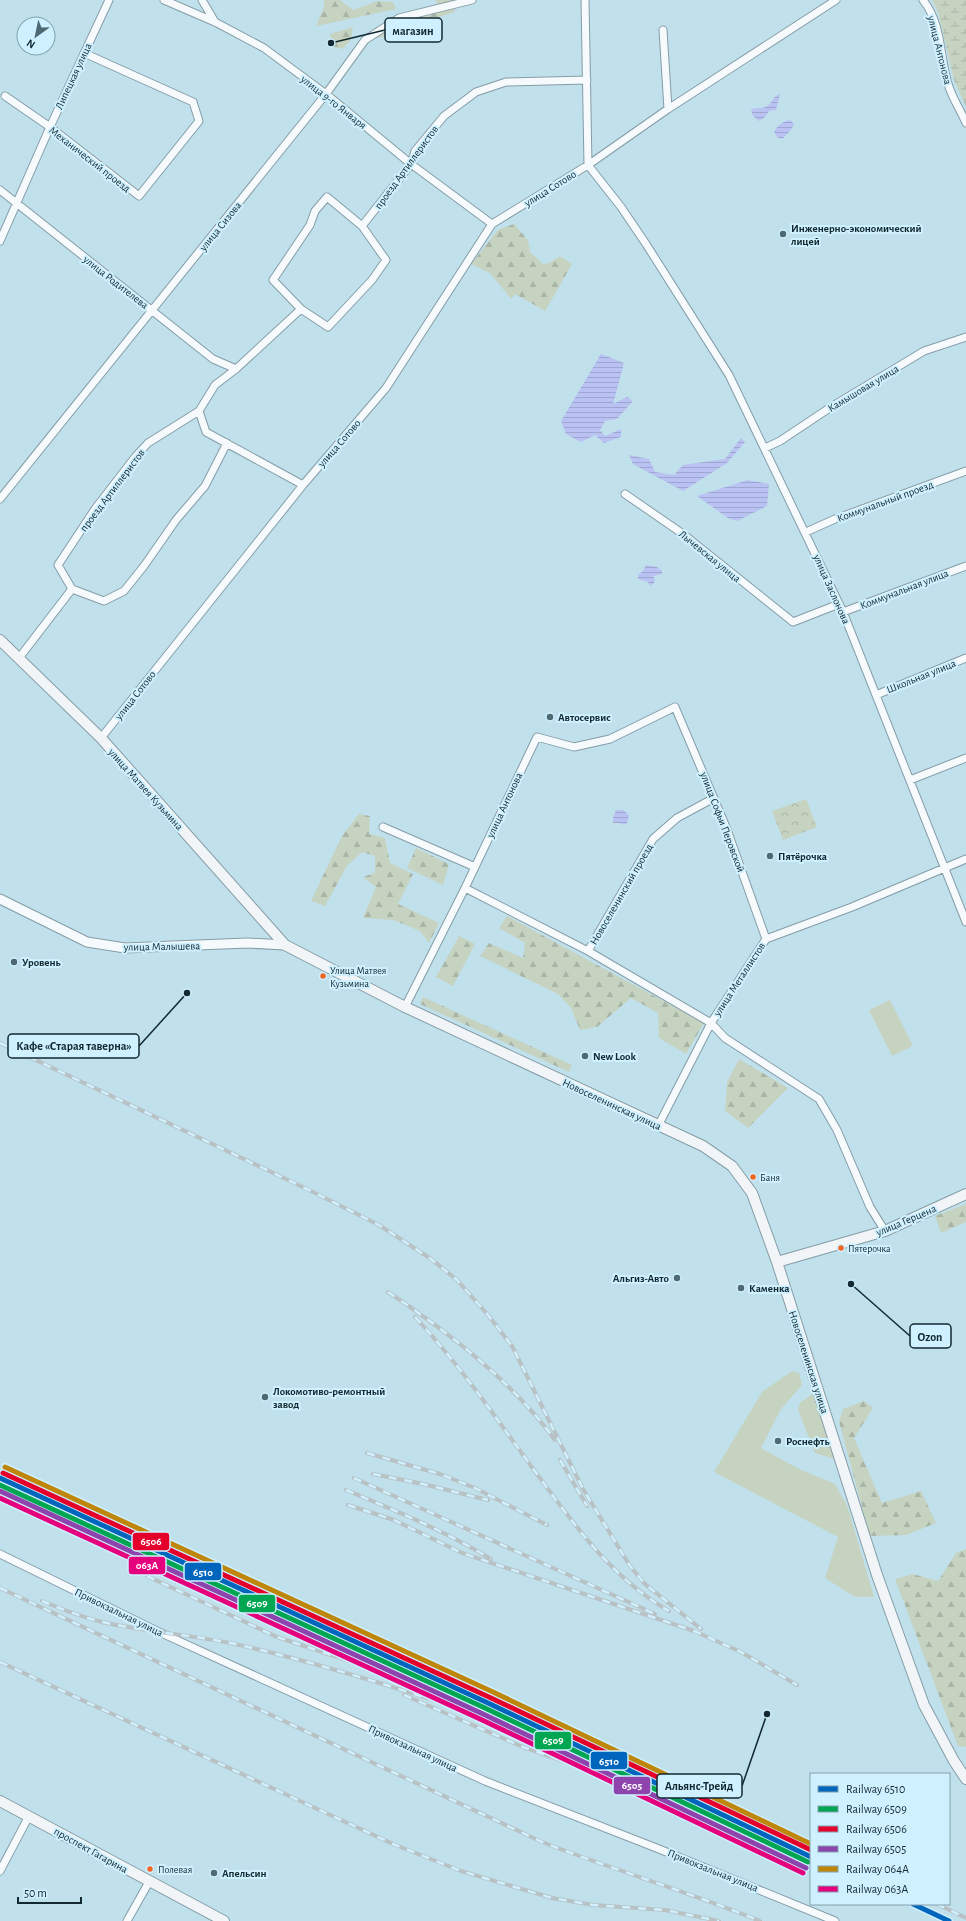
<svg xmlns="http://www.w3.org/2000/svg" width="966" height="1921" viewBox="0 0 966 1921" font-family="'Alegreya Sans',sans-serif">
<defs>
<pattern id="forest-firs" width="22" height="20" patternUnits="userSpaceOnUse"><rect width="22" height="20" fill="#c6d3c1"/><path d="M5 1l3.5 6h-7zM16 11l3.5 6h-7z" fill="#a9b5a6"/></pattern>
<pattern id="wetland-marsh" width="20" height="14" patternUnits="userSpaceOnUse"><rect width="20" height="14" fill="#c6d3c1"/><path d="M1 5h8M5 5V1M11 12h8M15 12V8" fill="none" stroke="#a9b5a6"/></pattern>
<pattern id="park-crowns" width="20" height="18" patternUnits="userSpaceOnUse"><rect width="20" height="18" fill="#c6d3c1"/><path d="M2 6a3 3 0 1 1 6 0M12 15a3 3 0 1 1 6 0" fill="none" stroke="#a9b5a6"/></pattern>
<pattern id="water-rules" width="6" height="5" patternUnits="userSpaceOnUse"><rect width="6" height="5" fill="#b9c2f2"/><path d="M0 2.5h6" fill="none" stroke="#9ea7d0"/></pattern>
</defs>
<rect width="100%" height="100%" fill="#c0e0ec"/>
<!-- grass -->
<path fill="#c6d3c1" d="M890,1000L913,1046L892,1056L869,1010Z
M792,1371L799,1373L802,1385L781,1409L761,1448L797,1468L835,1484L847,1505L874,1597H855L825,1578L838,1537L714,1472L762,1392Z
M815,1392L837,1460L815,1453L798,1410L800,1403Z"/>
<!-- forest -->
<path fill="url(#forest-firs)" d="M324,0H340L354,10L377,1L393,2L396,9L316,26L324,7Z
M434,0H459L454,12L379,38L376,37L396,21L437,4V1Z
M353,27L351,39L343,49L334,47L330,34Z
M514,224L528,240L530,252L543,264L549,263L560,256L572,264L545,311L515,294L511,299L490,273L471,264L498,230Z
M359,814L370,816L369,834L385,838L390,863L413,874L398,904L439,923L429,943L420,931L393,920L363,918L376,887L363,877L375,873V856L362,852L347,866L325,906L311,901L342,836Z
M416,848L449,864L443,885L407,868Z
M507,916L704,1023L686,1054L659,1038L658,1013L631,998L597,1027L580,1030L571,1008L558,994L480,956L489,943L523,958L525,943L499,928Z
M459,936L475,944L453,986L436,977Z
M423,997L572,1065L569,1072L420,1004Z
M739,1059L788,1088L748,1128L725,1111L727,1082Z
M966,1204V1222L941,1233L935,1216Z
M864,1401L873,1408L854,1438L882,1503L921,1491L936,1523L906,1535L870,1536L839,1422L843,1409Z
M966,1549V1747L958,1746L895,1579L913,1574L938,1581L956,1553Z"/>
<!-- wetland -->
<path fill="url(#wetland-marsh)" d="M932,0H966V107L954,80L938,12Z"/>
<!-- park -->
<path fill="url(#park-crowns)" d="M806,799L817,827L783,840L772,811Z"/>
<!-- water -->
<path fill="url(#water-rules)" d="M780,94L776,110L769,111L765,117L759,121L753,116L751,110C756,106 762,110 767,106C773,102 773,96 780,94Z
M790,120L794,124L791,130L782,139L777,137L774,132C778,125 782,122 790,120Z
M601,354L624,363L613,404L627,397L633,401L617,419L605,421L600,430L605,436L621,429V437L604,443L595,435L581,442L566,434L561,421Z
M741,438L745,442L727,463L683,491L633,464L629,455L649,459L655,472L674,475L683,465L725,459Z
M748,480L769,484L767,506L737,521L728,518L697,496Z
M646,565L657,567L662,571V574L653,576L655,579L654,583L650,586L648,582L638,579V575L643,571Z
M616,810H623L629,815L627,823L624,825L620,823H613V818Z"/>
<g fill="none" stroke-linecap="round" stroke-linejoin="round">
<defs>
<path id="minor" d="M164,0L215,22L264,48L326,94L411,164L492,224
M202,0L215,22
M585,0L588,165L621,207L646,244L729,375L843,612L966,922
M923,0C943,25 939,58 949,87C953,99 961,111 966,123
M663,30L668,109
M5,96L50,127L139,196L199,121L193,102L84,53
M0,190L213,359L236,369
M327,197L362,226L386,260L372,280L328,327L301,309L273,280L310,225L315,211Z
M362,226L411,164L415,151L444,116L476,92L506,82L587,80
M0,241L50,127L109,0
M199,411L215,385L236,369L301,309
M765,448L780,441L831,407L924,351L966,337
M625,494L683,534L793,622L839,604
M0,499L326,94L365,40L399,18L472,0
M806,532L835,519L966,471
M72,589L58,565L95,509L136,456L148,443L199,411L206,432L303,485
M843,612L966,566
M19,658L72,589L104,601L124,591L144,566L176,520L205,486L227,443
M876,695L966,658
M101,738L303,485L386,388L492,224L588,165L668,109L836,0
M910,780L966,758
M383,827L475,867
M465,888L588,951L711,1023L725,1038L819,1099L837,1130L870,1207L885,1231
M588,951L653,839L677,818L714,798
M405,1007L465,888L537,737L574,747L610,739L675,707L726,827L766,939
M658,1126L711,1023L766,939L852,907L966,859
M0,1554L157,1631L485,1781L659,1849L835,1921
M0,1871L29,1816
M127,1921L149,1882"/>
<path id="tertiary" d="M0,899L87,942L125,948L247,943L285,945"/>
<path id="secondary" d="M0,640L101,738L285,945L405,1007L703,1146L732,1166L752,1193L777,1262L877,1575L924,1705L954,1761L966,1779
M777,1262L885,1231L966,1194
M0,1801L224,1921"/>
</defs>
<!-- minor casing -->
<use href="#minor" stroke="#849da6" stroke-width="9"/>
<!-- tertiary casing -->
<use href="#tertiary" stroke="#849da6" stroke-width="11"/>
<!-- secondary casing -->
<use href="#secondary" stroke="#849da6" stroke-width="12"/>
<!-- minor -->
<use href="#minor" stroke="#f6fafc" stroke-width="7"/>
<!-- tertiary -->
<use href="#tertiary" stroke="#f6fafc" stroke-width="9"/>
<!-- secondary -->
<use href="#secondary" stroke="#f2f5f8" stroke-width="10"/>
<defs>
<path id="rail" d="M0,1043L309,1190L379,1225L431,1259L457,1280L488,1315L512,1346L583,1489L630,1566L645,1584L701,1629
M388,1292C448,1332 512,1381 555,1440
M415,1317C459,1364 496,1418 534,1470C573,1523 611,1578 669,1611
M367,1453L440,1474L475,1488L547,1525
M560,1460L587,1506
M0,1471L552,1727L634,1759L665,1774L710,1797L807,1855
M373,1474L423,1484L488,1500
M354,1478L655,1614
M0,1487L283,1621L373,1669
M346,1490C396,1511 445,1531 491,1559
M348,1505L394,1520L462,1553L694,1631L741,1652L797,1685
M147,1576L277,1637L349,1661
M0,1588L542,1842C614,1870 689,1892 760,1921
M42,1601C61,1609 82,1617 102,1622C150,1633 200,1635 248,1647C367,1675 482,1716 597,1757
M0,1662L393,1844L461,1871L552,1898L593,1905L665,1910L719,1921
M368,1668L418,1689
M404,1695L523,1747L672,1799
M937,1904L966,1918"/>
</defs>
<!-- rail casing -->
<use href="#rail" stroke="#b8c1c4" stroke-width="4"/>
<!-- rail -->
<use href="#rail" stroke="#cff1ff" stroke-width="2.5" stroke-dasharray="8" stroke-linecap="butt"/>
<defs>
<path id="rail-1" d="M0,1478L488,1703L811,1857
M913,1904L949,1921"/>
<path id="rail-2" d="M0,1485L485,1708L808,1862"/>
<path id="rail-3" d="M3,1473L491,1698L811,1850"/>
<path id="rail-4" d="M0,1491L483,1714L806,1868"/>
<path id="rail-5" d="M5,1467L493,1692L811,1844"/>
<path id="rail-6" d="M0,1498L480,1719L803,1873"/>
</defs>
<!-- rail-1 casing -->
<use href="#rail-1" stroke="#cff1ff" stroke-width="8"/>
<!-- rail-2 casing -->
<use href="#rail-2" stroke="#cff1ff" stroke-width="8"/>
<!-- rail-3 casing -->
<use href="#rail-3" stroke="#cff1ff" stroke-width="8"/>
<!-- rail-4 casing -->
<use href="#rail-4" stroke="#cff1ff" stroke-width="8"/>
<!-- rail-5 casing -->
<use href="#rail-5" stroke="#cff1ff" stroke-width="8"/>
<!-- rail-6 casing -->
<use href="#rail-6" stroke="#cff1ff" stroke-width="8"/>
<!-- rail-1 -->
<use href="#rail-1" stroke="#0065bd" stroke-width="5"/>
<!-- rail-2 -->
<use href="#rail-2" stroke="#00a651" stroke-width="5"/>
<!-- rail-3 -->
<use href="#rail-3" stroke="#e4002b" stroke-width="5"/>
<!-- rail-4 -->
<use href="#rail-4" stroke="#8e44ad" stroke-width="5"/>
<!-- rail-5 -->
<use href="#rail-5" stroke="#be870c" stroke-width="5"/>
<!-- rail-6 -->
<use href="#rail-6" stroke="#e5007d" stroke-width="5"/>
</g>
<!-- markers -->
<g fill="#4f6973" stroke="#cff1ff" stroke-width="1.5">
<circle cx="783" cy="234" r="4"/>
<circle cx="550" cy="717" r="4"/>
<circle cx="770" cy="856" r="4"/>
<circle cx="14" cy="962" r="4"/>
<circle cx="585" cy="1056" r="4"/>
<circle cx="677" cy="1278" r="4"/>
<circle cx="741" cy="1288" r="4"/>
<circle cx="265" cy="1397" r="4"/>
<circle cx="778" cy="1441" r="4"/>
<circle cx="214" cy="1873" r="4"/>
</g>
<g fill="#f26522" stroke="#cff1ff" stroke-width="1.5">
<circle cx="323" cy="976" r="3.5"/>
<circle cx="753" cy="1177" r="3.5"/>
<circle cx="841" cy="1248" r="3.5"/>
<circle cx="150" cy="1869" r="3.5"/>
</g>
<g text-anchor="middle" stroke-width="4" stroke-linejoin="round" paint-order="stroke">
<!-- bus labels -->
<g font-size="10" fill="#122932" stroke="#cff1ff" text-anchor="start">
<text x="330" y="974">Улица Матвея<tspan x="330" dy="13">Кузьмина</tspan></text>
<text x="760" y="1181">Баня</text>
<text x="848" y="1252">Пятерочка</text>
<text x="158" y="1873">Полевая</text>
</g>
<!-- street labels -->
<g font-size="11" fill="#122932" stroke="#cff1ff">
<text transform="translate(940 50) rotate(76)" y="4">улица Антонова</text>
<text transform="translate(73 76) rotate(-65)" y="4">Липецкая улица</text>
<text transform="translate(334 102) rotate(38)" y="4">улица 9-го Января</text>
<text transform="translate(90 159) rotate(38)" y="4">Механический проезд</text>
<text transform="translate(406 167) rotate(-54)" y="4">проезд Артиллеристов</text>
<text transform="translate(550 188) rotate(-32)" y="4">улица Сотово</text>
<text transform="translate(220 226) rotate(-51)" y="4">улица Сизова</text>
<text transform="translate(116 282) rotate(38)" y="4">улица Родителева</text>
<text transform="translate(863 388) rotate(-31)" y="4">Камышовая улица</text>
<text transform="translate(339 443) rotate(-49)" y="4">улица Сотово</text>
<text transform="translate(112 490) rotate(-53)" y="4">проезд Артиллеристов</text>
<text transform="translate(885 501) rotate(-20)" y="4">Коммунальный проезд</text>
<text transform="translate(710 556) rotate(39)" y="4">Лычевская улица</text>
<text transform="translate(832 589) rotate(66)" y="4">улица Заслонова</text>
<text transform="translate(904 589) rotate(-21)" y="4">Коммунальная улица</text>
<text transform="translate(921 676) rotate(-22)" y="4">Школьная улица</text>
<text transform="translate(135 695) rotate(-52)" y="4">улица Сотово</text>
<text transform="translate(146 789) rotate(48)" y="4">улица Матвея Кузьмина</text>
<text transform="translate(504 805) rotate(-65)" y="4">улица Антонова</text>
<text transform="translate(723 822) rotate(69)" y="4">улица Софьи Перовской</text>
<text transform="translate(621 894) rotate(-60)" y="4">Новоселенинский проезд</text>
<text transform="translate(162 946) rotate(-1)" y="4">улица Малышева</text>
<text transform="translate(739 979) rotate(-57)" y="4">улица Металлистов</text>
<text transform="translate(612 1104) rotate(25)" y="4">Новоселенинская улица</text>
<text transform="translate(906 1220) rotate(-23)" y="4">улица Герцена</text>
<text transform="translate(809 1362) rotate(72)" y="4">Новоселенинская улица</text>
<text transform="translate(119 1612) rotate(26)" y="4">Привокзальная улица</text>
<text transform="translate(413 1748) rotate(25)" y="4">Привокзальная улица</text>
<text transform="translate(91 1850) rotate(29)" y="4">проспект Гагарина</text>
<text transform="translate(713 1870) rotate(22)" y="4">Привокзальная улица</text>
</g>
<!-- poi labels -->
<g font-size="11" font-weight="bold" fill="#122932" stroke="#cff1ff" text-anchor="start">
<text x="791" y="232">Инженерно-экономический<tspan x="791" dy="13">лицей</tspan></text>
<text x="558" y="721">Автосервис</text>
<text x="778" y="860">Пятёрочка</text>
<text x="22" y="966">Уровень</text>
<text x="593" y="1060">New Look</text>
<text x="669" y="1282" text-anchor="end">Альгиз-Авто</text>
<text x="749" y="1292">Каменка</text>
<text x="273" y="1395">Локомотиво-ремонтный<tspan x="273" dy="13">завод</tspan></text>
<text x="786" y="1445">Роснефть</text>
<text x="222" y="1877">Апельсин</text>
</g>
</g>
<!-- callouts -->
<path fill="none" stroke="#122932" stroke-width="1.5" d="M331 43L385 30M187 993L139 1046M851 1284L910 1336M767 1714L742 1786"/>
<g fill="#122932" stroke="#cff1ff" stroke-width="1.5">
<circle cx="331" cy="43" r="4"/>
<circle cx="187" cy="993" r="4"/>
<circle cx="851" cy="1284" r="4"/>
<circle cx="767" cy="1714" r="4"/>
</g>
<g fill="#cff1ff" stroke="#122932" stroke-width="1.5">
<rect x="385" y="18" width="57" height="24" rx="4"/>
<rect x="8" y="1034" width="131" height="24" rx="4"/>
<rect x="910" y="1324" width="41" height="24" rx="4"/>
<rect x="657" y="1774" width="85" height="24" rx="4"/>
</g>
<g font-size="12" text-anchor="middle" font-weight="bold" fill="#122932">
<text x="413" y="35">магазин</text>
<text x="74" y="1050">Кафе «Старая таверна»</text>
<text x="930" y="1341">Ozon</text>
<text x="699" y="1790">Альянс-Трейд</text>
</g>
<g stroke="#cff1ff" stroke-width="1.5">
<rect x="132" y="1532" width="38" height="19" rx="4" fill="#e4002b"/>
<rect x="128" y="1556" width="38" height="19" rx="4" fill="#e5007d"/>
<rect x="184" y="1562" width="38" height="19" rx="4" fill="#0065bd"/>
<rect x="238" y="1594" width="38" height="19" rx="4" fill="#00a651"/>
<rect x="534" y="1731" width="38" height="19" rx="4" fill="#00a651"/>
<rect x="590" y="1751" width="38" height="19" rx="4" fill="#0065bd"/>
<rect x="613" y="1776" width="38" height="19" rx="4" fill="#8e44ad"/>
</g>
<g font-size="11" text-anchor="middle" font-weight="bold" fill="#fff">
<text x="151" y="1545">6506</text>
<text x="147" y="1569">063А</text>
<text x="203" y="1576">6510</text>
<text x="257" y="1607">6509</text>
<text x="553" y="1744">6509</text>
<text x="609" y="1765">6510</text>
<text x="632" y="1789">6505</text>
</g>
<!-- legend -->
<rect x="810" y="1773" width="140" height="132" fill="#cff1ff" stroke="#83a1ad"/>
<rect x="818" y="1786" width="20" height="6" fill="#0065bd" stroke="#83a1ad"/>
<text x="846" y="1793" font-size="12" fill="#122932">Railway 6510</text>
<rect x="818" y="1806" width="20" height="6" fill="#00a651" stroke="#83a1ad"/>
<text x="846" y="1813" font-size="12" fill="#122932">Railway 6509</text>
<rect x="818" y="1826" width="20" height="6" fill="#e4002b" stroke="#83a1ad"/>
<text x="846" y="1833" font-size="12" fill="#122932">Railway 6506</text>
<rect x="818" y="1846" width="20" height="6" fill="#8e44ad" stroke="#83a1ad"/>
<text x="846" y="1853" font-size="12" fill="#122932">Railway 6505</text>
<rect x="818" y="1866" width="20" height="6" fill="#be870c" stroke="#83a1ad"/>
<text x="846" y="1873" font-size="12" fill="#122932">Railway 064А</text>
<rect x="818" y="1886" width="20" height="6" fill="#e5007d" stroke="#83a1ad"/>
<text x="846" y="1893" font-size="12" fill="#122932">Railway 063А</text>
<!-- north arrow -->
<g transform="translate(36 36) rotate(213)"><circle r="19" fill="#cff1ff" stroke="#83a1ad"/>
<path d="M0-3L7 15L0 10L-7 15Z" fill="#4f6973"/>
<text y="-6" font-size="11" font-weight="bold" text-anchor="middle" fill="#122932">N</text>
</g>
<!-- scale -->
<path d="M18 1897v6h63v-6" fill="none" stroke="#122932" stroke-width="2"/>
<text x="24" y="1897" font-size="12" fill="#122932" stroke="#cff1ff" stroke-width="3" paint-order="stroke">50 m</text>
</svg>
